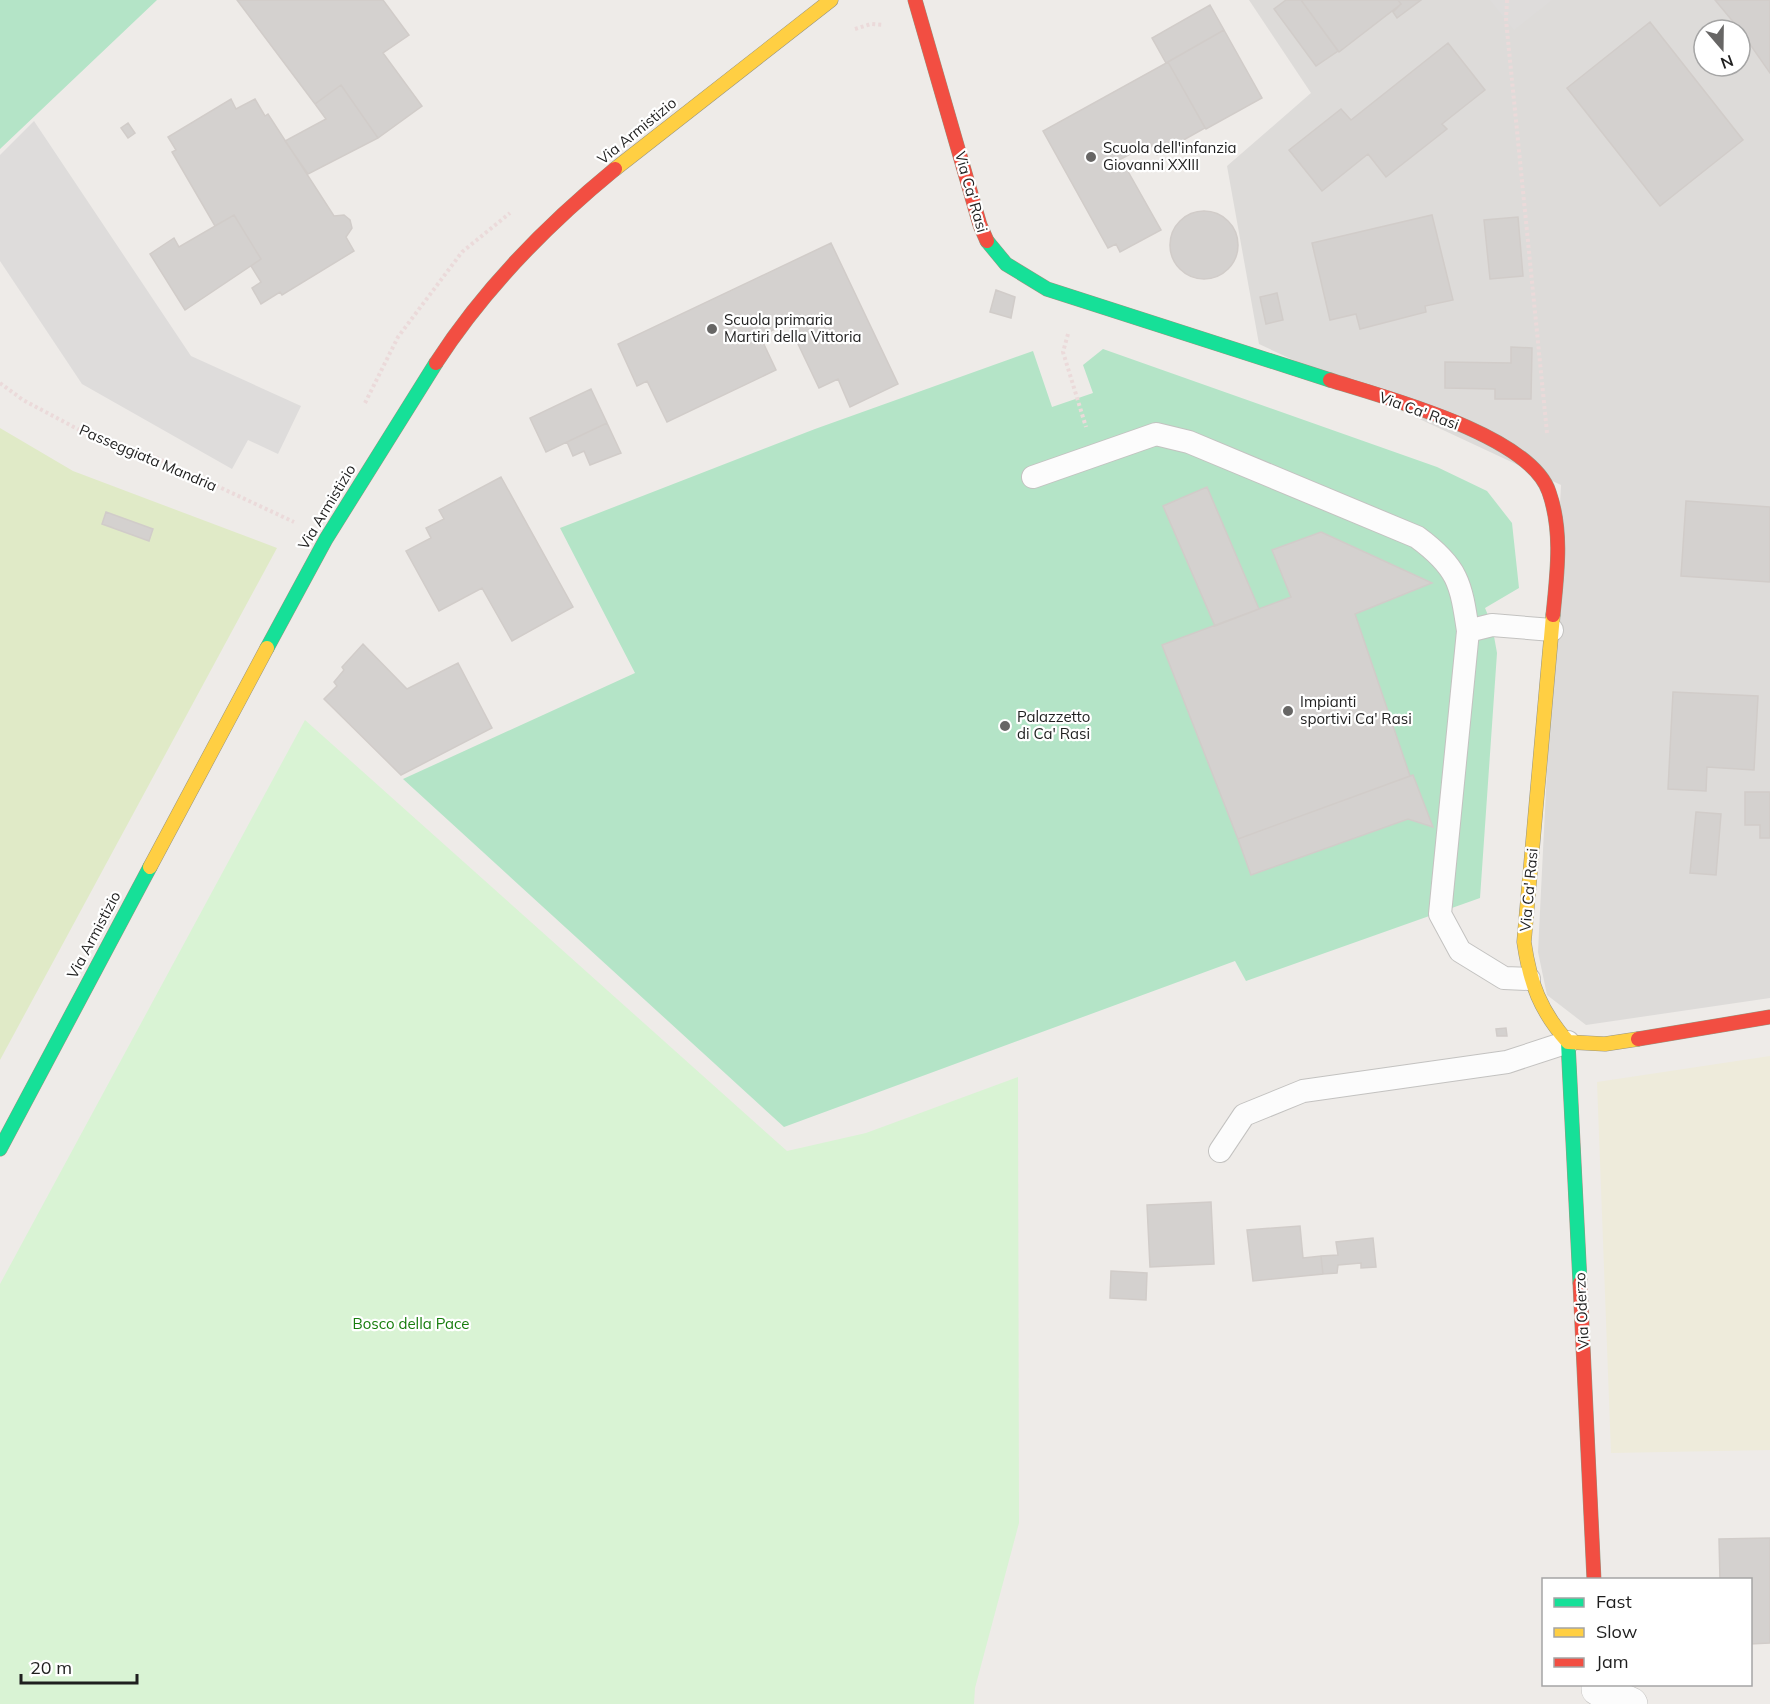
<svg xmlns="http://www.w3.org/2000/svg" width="1770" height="1704" viewBox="0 0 1770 1704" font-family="Mulish,sans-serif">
<rect width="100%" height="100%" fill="#eeebe8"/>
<!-- residential -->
<path fill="#dddbd9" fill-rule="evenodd" d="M1249,0H1770V998L1586,1025L1547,995L1538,952L1561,485L1259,344L1227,166L1311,93ZM1704,30H1740V66H1704Z"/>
<!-- farmland -->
<path fill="#eeebdb" d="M1770,1056V1450L1611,1453L1597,1082Z"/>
<!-- grass -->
<path fill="#e0eac7" d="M0,428L73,471L277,548L0,1060Z"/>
<!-- park -->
<path fill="#d9f3d4" d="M305,720L787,1151L866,1133L1018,1077L1019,1523L975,1688L974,1704H0V1284Z"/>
<!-- pitch -->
<path fill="#b4e4c7" d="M0,0H157L0,149Z
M1103,349L1437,467L1487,491L1512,523L1519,588L1485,608L1492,625L1497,653L1480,898L1246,981L1235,961L784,1127L403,779L635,673L560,528L815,429L1033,351L1052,407L1093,393L1083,365Z"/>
<!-- parking -->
<path fill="#dedcdb" d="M1490,0H1552L1514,30Z
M34,121L191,356L301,406L278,454L248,440L232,469L82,384L0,261V155Z"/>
<!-- building -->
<path fill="#d4d1cf" stroke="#d1ccc9" stroke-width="1.5" d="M237,0H383L409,35L383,53L422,106L378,138L341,85L315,104Z
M1286,0H1301L1338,51L1316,66L1274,9Z
M1301,0H1398L1401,4L1339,52Z
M1398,0H1421L1397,18L1393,12L1401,4Z
M1715,0H1770V73L1740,30Z
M1210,5L1224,30L1166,63L1152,38Z
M1650,22L1743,140L1660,206L1567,88Z
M1224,30L1262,98L1206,129L1168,62Z
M1448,43L1485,90L1442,124L1447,129L1386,177L1368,154L1322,191L1289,150L1341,109L1351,120Z
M1168,62L1205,128L1157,155L1150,143L1121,159L1161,230L1120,252L1116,244L1108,248L1043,131Z
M341,85L378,138L308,174L285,141L326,119L315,104Z
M231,99L236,109L255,99L265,116L268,114L334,216L344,215L350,220L352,228L346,237L354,251L282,295L280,292L261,304L252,288L261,282L251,266L261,259L234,215L215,226L172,152L176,150L168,137Z
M128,123L135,133L128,138L121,128Z
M1170 245a34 34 0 1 1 68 0a34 34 0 1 1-68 0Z
M234,215L261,259L185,310L150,254L174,238L179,247Z
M1432,215L1453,300L1425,306L1426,312L1360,329L1356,314L1330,320L1312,243Z
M1518,217L1523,276L1490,279L1484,220Z
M831,243L898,384L850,407L838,379L819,388L788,323L760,336L776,370L667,422L647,381L637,386L618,344Z
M996,290L1015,297L1011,318L990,312Z
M1277,293L1283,320L1266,324L1260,297Z
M1511,347L1532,348L1531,399H1495V389L1445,388V362L1511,363Z
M591,389L607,423L546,452L530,418Z
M607,423L621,453L590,465L584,451L573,456L567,442Z
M501,477L573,607L512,641L482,588L439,611L406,551L431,538L426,528L444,519L439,510Z
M1207,487L1259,609L1215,626L1163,506Z
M1686,501L1770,507V582L1681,576Z
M106,512L153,529L149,541L102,524Z
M1321,532L1432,583L1355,614L1410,776L1238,839L1162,645L1291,597L1272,550Z
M363,644L407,689L458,663L492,728L401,775L324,699L337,686L334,682L344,670L342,667Z
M1673,692L1758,696L1754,770L1707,767L1706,791L1668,789Z
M1413,775L1433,827L1408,819L1251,875L1238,839Z
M1745,792H1770V838H1760V825H1745Z
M1696,812L1721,814L1716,875L1690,873Z
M1506,1028L1507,1036H1497L1496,1029Z
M1211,1202L1214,1264L1150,1267L1147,1205Z
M1300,1226L1303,1258L1321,1256L1323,1274L1253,1281L1247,1230Z
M1373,1238L1376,1267L1361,1268V1263L1338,1265L1337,1273L1323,1274L1321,1256L1338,1255L1336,1242Z
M1111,1271L1147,1273L1146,1300L1110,1298Z
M1770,1538V1643L1750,1644V1580H1720L1719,1539Z"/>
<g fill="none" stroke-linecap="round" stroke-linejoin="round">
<defs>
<path id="lane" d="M1033,477L1156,434L1189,442L1417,537C1458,567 1461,583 1468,631L1440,914L1460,951L1504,978L1529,979
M1468,631L1492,625L1552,630
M1220,1151L1244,1115L1303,1091L1507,1062L1568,1042"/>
<path id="street" d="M1598,1684V1689L1631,1704"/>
<path id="fast" d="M987,241L1006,264L1047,289L1330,380
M267,648L326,539L436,363
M1568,1042L1580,1283
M0,1149L150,867"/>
<path id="slow" d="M615,169L831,0
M1553,615L1524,942C1530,983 1540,1011 1568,1042L1605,1044L1638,1039
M150,867L267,648"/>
<path id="jam" d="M915,0L980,225L987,241
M436,363C483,290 548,224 615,169
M1330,380C1384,397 1530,435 1549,492C1563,532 1557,574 1553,615
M1638,1039L1770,1017
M1580,1283L1594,1580"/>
</defs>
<!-- lane casing -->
<use href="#lane" stroke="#c3c2c0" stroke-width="24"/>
<!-- street casing -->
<use href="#street" stroke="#c3c2c0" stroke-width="34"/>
<!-- fast casing -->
<use href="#fast" stroke="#989580" stroke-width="15"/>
<!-- slow casing -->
<use href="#slow" stroke="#989580" stroke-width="15"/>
<!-- jam casing -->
<use href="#jam" stroke="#989580" stroke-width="15"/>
<!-- path -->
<path stroke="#ebdada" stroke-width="4" stroke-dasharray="3 3" stroke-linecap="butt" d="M1507,0L1506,20L1547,433
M855,29L871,24L883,25
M1068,334L1063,352L1086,427
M0,383L23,400L87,434L157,458L294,522
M365,403L398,337L462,252L510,213"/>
<!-- lane -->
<use href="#lane" stroke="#fcfcfc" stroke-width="22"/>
<!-- street -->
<use href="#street" stroke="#fcfcfc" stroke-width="33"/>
<!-- fast -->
<use href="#fast" stroke="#16e098" stroke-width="14"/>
<!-- slow -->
<use href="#slow" stroke="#ffcf43" stroke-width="14"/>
<!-- jam -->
<use href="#jam" stroke="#f24e42" stroke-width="14"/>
</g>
<!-- markers -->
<g fill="#676665" stroke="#fff" stroke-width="2">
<circle cx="1091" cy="157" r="6"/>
<circle cx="712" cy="329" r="6"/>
<circle cx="1288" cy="711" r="6"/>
<circle cx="1005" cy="726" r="6"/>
</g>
<g text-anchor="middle" stroke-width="4.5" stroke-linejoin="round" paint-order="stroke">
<!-- street labels -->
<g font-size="15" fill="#1f1f1f" stroke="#fff">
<text transform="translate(637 131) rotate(-39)" y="5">Via Armistizio</text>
<text transform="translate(971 192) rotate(74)" y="5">Via Ca' Rasi</text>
<text transform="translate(1419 411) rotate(20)" y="5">Via Ca' Rasi</text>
<text transform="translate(148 458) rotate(23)" y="5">Passeggiata Mandria</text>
<text transform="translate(327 507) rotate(-59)" y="5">Via Armistizio</text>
<text transform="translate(1529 890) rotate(-85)" y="5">Via Ca' Rasi</text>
<text transform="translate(94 935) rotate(-62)" y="5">Via Armistizio</text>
<text transform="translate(1582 1311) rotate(-93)" y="5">Via Oderzo</text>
</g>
<!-- poi labels -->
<g font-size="15" fill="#1f1f1f" stroke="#fff" text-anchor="start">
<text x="1103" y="153">Scuola dell'infanzia<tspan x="1103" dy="17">Giovanni XXIII</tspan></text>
<text x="724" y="325">Scuola primaria<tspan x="724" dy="17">Martiri della Vittoria</tspan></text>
<text x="1300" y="707">Impianti<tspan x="1300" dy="17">sportivi Ca' Rasi</tspan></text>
<text x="1017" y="722">Palazzetto<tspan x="1017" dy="17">di Ca' Rasi</tspan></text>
</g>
<!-- park labels -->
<g font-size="15" fill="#177d0d" stroke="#fff">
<text x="411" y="1329">Bosco della Pace</text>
</g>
</g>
<!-- legend -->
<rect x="1542" y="1578" width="210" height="108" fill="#ffffff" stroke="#a5a5a5" stroke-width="1.5"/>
<rect x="1554" y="1598" width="30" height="9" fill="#16e098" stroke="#a5a5a5" stroke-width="1.5"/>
<text x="1596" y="1608" font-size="18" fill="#1f1f1f">Fast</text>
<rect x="1554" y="1628" width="30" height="9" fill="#ffcf43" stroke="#a5a5a5" stroke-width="1.5"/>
<text x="1596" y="1638" font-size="18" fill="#1f1f1f">Slow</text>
<rect x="1554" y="1658" width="30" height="9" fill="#f24e42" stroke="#a5a5a5" stroke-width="1.5"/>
<text x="1596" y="1668" font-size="18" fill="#1f1f1f">Jam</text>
<!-- north arrow -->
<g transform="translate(1722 48) rotate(160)"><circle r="28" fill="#ffffff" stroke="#a5a5a5" stroke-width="1.5"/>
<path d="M0-4.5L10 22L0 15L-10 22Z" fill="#676665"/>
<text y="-9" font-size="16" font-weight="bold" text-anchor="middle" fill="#1f1f1f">N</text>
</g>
<!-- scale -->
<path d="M21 1674v9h116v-9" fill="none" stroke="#1f1f1f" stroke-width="3"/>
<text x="30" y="1674" font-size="18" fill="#1f1f1f" stroke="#ffffff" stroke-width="4.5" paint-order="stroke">20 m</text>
</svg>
